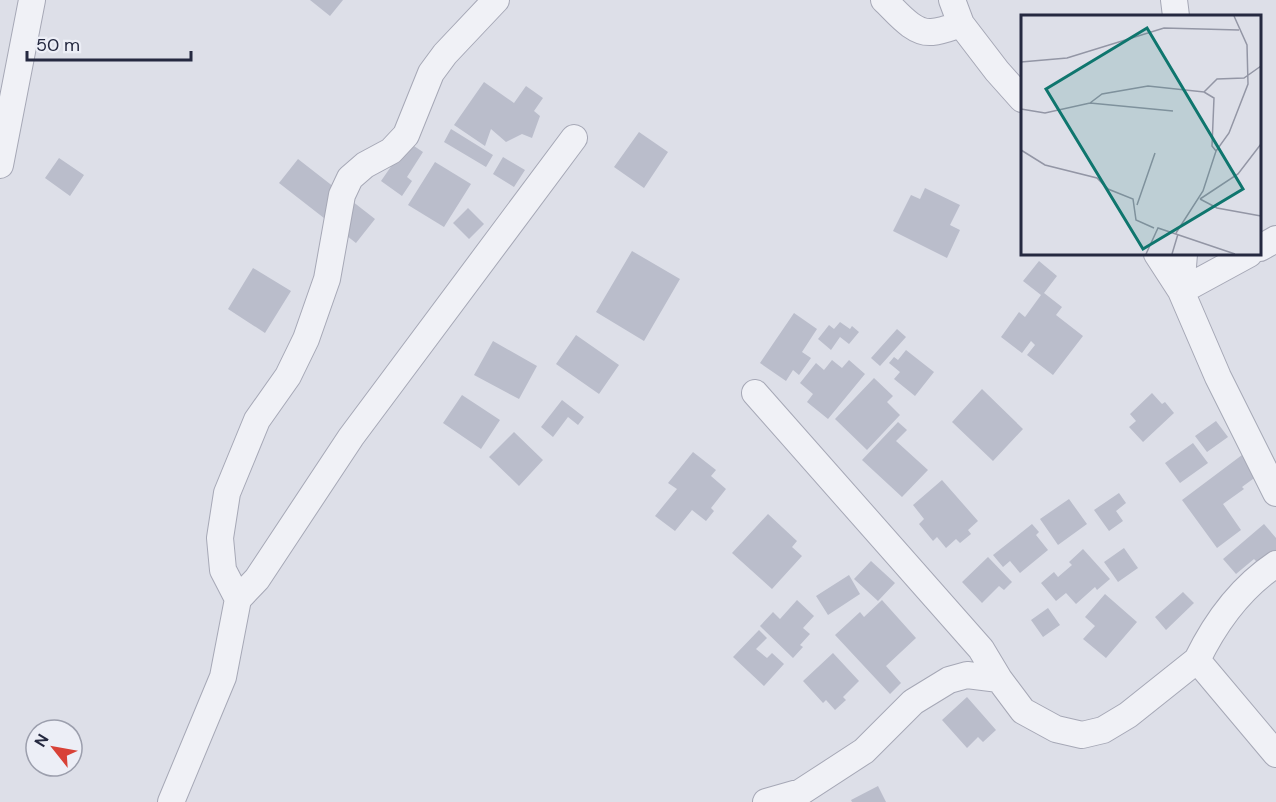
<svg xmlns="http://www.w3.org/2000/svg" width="1276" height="802" viewBox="0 0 1276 802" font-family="'DM Sans',sans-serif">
<rect width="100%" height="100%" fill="#dddfe8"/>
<!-- building -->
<path fill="#babdcb" d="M310,0H343L330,16Z
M484,82L514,103L526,86L543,98L534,111L540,116L532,138L522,134L506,142L491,129L485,146L454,125Z
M451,129L493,155L486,167L444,142Z
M639,132L668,152L644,188L614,167Z
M408,142L423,152L407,177L412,181L402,196L381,181Z
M503,157L525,170L514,187L493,174Z
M59,158L84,175L70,196L45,178Z
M298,159L375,219L356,243L279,183Z
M435,162L471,184L444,227L408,205Z
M925,188L960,205L950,225L960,230L947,258L893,231L911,195L920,199Z
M468,208L484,224L469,239L453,223Z
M632,251L680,279L644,341L596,312Z
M1039,261L1057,276L1044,293L1062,307L1056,315L1083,336L1053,375L1027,355L1035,345L1031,341L1022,353L1001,337L1019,312L1025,317L1041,295L1023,281Z
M253,268L291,291L265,333L228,309Z
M794,313L817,329L802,352L811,358L799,375L793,370L786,381L760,363Z
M840,322L850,329L852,326L859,332L849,344L840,337L831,350L818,339L829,325L834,329Z
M897,329L906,337L880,366L871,358Z
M576,335L619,365L599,394L556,364Z
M493,341L537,366L519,399L474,375Z
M906,350L934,372L915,396L894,379L900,372L889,363L894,357L898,360Z
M832,360L842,368L849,360L865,374L828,419L807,402L813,394L800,383L816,363L824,370Z
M874,378L893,396L887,402L900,415L867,450L835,419Z
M982,389L1023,429L993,461L952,422Z
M1152,393L1162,404L1165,402L1174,413L1143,442L1129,427L1136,421L1130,414Z
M462,395L500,420L481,449L443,423Z
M562,400L584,417L578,425L568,417L553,437L541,427Z
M1216,421L1228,437L1207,452L1195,436Z
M898,422L907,430L896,441L928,470L902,497L862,460Z
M514,432L543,460L519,486L489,457Z
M1193,443L1208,463L1180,483L1165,463Z
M693,452L716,470L711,476L726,489L711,508L714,511L706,521L692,510L675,531L655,516L677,489L668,483Z
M1242,455L1257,476L1242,487L1244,489L1223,504L1241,530L1217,548L1182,500Z
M942,480L978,521L968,530L971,534L960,543L956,539L946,548L937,537L933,541L919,524L924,519L913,505Z
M1119,493L1126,503L1116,511L1123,521L1109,531L1094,510Z
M1069,499L1087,524L1058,545L1040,519Z
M768,514L797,541L792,547L802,556L772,589L732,553Z
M1032,524L1039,532L1036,535L1048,550L1020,573L1010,561L1003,567L993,555Z
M1264,524L1276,538V552L1260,565L1254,559L1236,574L1223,559Z
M1124,548L1138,568L1118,582L1104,562Z
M1083,549L1110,579L1097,590L1095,587L1076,604L1066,593L1056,601L1041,583L1054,572L1058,577L1072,565L1069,562Z
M988,557L1012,582L1004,590L999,586L982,603L962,582Z
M871,561L895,583L878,601L854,579Z
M849,575L860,594L828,615L816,596Z
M1183,592L1194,603L1166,630L1155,617Z
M1105,594L1137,622L1106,658L1083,639L1095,626L1085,617Z
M797,600L814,616L803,628L810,634L800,645L803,647L793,658L760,626L773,612L780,619Z
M882,600L916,638L886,666L901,683L890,694L835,635L860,612L864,617Z
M1048,608L1060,625L1043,637L1031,620Z
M759,630L767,638L756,649L767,658L772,653L784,664L764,686L733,657Z
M833,653L859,681L843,697L846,700L835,710L826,700L823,703L803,681Z
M967,697L996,730L983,742L978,737L967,748L942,720Z
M878,786L886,802H852L851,800Z"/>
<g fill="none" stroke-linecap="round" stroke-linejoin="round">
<defs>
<path id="minor" d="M884,0C896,11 913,34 932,32C942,31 952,27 961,24
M952,0L961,24L997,71L1022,99
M1174,0L1176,16
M0,165L32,0
M1260,248L1276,239
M1157,254L1181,291L1218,377L1276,493
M1181,291L1249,254
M1181,291L1184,254
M755,393L981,649L999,679
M1276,564C1240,588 1216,621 1197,660L1276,754
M238,599L223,570L220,538L227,493L257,420L288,376L306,339L327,279L342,195L350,178L365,165L391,151L406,135L431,73L445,54L496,0
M171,802L223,677L238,599L257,579L351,437L574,138
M766,802L801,792L864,751L913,702L949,680L967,675L999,679L1023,711L1056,729L1082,735L1103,730L1128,715L1197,660"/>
</defs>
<!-- minor casing -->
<use href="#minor" stroke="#a6a8b6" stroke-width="28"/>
<!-- minor -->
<use href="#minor" stroke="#f0f1f6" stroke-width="26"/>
</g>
<!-- overview -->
<g transform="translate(1021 15)">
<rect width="240" height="240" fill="#dddfe8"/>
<path fill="none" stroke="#9396a5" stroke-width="1.5" d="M0,47L46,43L143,13L218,15M183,77L193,83L191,131L195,136M69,88L81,79L127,71L183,77L196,64L223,63L240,51M0,94L24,98L69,88L152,96M0,135L24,150L76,163L87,174L112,184L115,205L133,213M179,184L217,159L240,129M179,184L196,193L240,201M116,190L134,138M155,218L182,176L195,136L208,118L227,69L226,30L213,1M125,239L137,213L214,239M151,239L157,219"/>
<path fill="#0f766e" fill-opacity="0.15" stroke="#0f766e" stroke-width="3" d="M126,13L222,174L122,234L25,74Z"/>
<rect width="240" height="240" fill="none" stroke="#252940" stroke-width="3"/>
</g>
<!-- north arrow -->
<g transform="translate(54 748) rotate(301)"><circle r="28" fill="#eceef6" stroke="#9c9fad" stroke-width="1.5"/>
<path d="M0-4.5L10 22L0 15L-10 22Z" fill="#d84137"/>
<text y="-9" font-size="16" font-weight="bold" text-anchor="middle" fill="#252940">N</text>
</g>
<!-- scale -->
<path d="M27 51v9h164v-9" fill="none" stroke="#252940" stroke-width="3"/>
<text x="36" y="51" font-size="18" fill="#252940" stroke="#eceef6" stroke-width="4.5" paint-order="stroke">50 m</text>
</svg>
